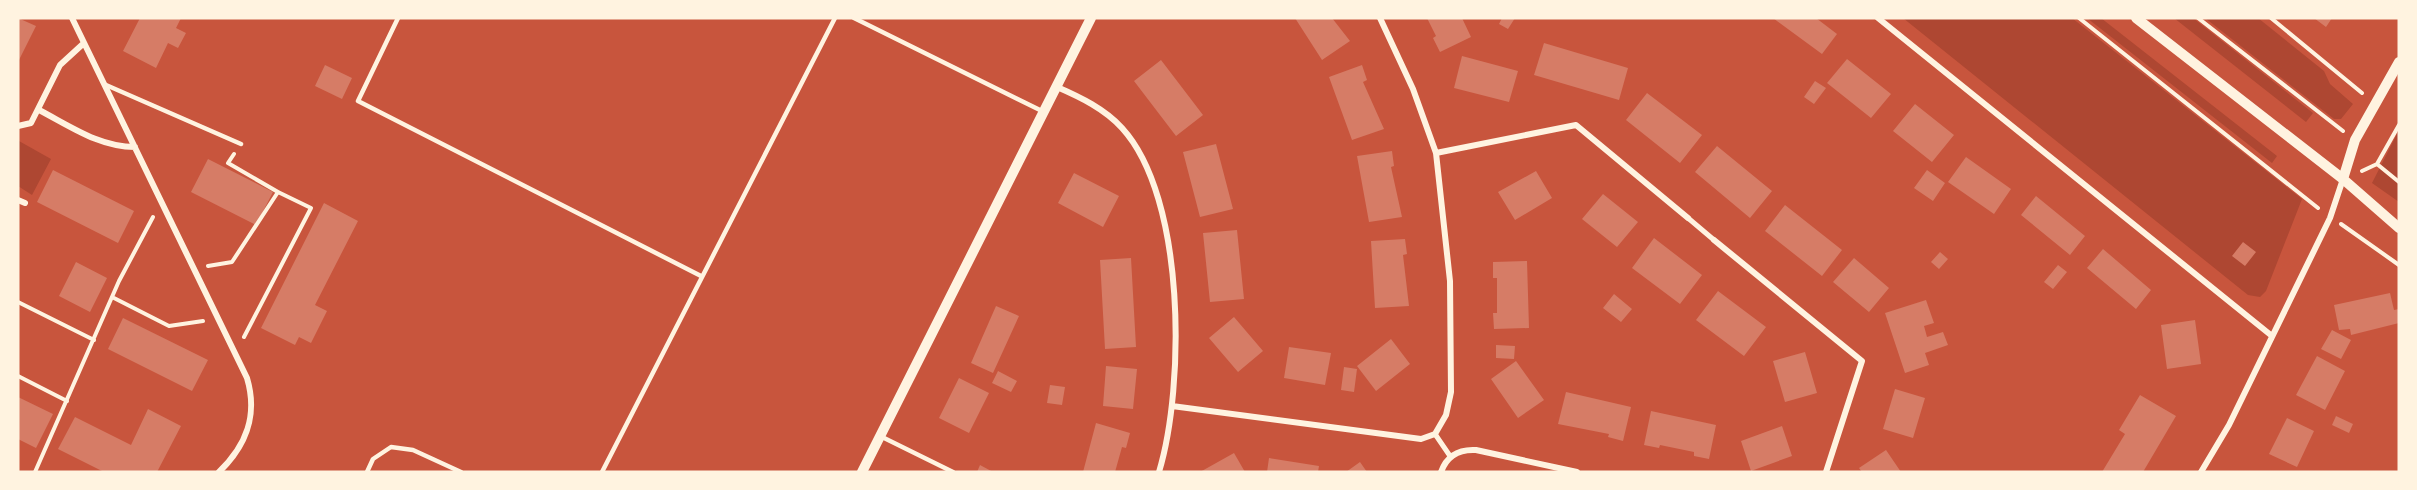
<svg xmlns="http://www.w3.org/2000/svg" width="2417" height="490" font-family="'Titillium Web',sans-serif">
<rect width="100%" height="100%" fill="#c8553d"/>
<path fill="#ae4732" d="M1903,18H2072L2302,199L2266,291L2260,297L2248,295Z
M2087,18H2101L2277,156L2272,163Z
M2174,18H2193L2313,113L2306,122Z
M2205,18H2258L2324,71L2330,84L2353,104L2341,119H2334Z
M2399,130V202L2372,183Z
M19,141L51,159L32,195L18,186Z"/>
<path fill="#d67c66" d="M18,18L36,26L18,62Z
M140,18H181L176,28L186,33L178,48L168,43L156,68L123,51Z
M1295,18H1332L1350,41L1322,60Z
M1427,18H1462L1471,37L1440,52L1433,38L1436,36Z
M1502,18H1515L1508,29L1499,24Z
M1773,18H1816L1837,34L1822,54Z
M2314,18H2332L2326,27Z
M1544,43L1628,68L1619,100L1534,75Z
M1462,56L1518,71L1509,102L1454,88Z
M1847,59L1891,94L1871,118L1827,83Z
M1161,60L1203,115L1176,136L1134,81Z
M325,65L352,78L342,99L315,86Z
M1362,65L1367,80L1363,82L1384,129L1352,140L1329,77Z
M1815,81L1826,88L1814,104L1804,97Z
M1647,93L1702,135L1680,163L1626,120Z
M1915,104L1954,135L1932,162L1893,131Z
M1216,144L1233,209L1200,217L1183,152Z
M1717,146L1772,191L1750,218L1695,172Z
M1392,151L1394,166L1391,167L1402,217L1369,222L1357,156Z
M1966,157L2011,189L1994,214L1948,182Z
M208,159L273,192L256,225L191,192Z
M53,170L134,211L118,243L37,202Z
M1927,170L1945,183L1933,201L1914,188Z
M1536,171L1552,198L1515,220L1498,192Z
M1074,173L1119,196L1103,227L1058,203Z
M1603,194L1638,222L1617,247L1582,219Z
M2036,196L2085,236L2070,255L2021,215Z
M324,203L358,221L315,305L327,311L311,343L299,337L295,345L261,328Z
M1785,205L1842,250L1822,276L1765,231Z
M1237,230L1244,299L1210,302L1203,233Z
M1654,238L1702,275L1680,304L1632,268Z
M1405,239L1407,254L1403,255L1409,306L1375,308L1371,241Z
M2243,242L2256,252L2245,266L2232,256Z
M2103,249L2151,290L2136,309L2087,268Z
M1940,252L1948,259L1939,269L1931,262Z
M1131,258L1136,347L1105,349L1100,260Z
M1854,258L1889,288L1869,312L1833,282Z
M1527,261L1529,328L1494,329L1493,313H1497V278H1493V262Z
M76,262L107,278L90,312L59,296Z
M2058,265L2067,272L2053,289L2044,282Z
M1718,291L1766,327L1744,356L1696,320Z
M2390,293L2394,310L2399,309V323L2351,335L2350,329L2339,330L2334,305Z
M1614,294L1632,309L1621,322L1603,308Z
M1926,300L1934,323L1924,326L1927,337L1943,332L1948,345L1925,353L1929,365L1905,373L1885,313Z
M996,306L1019,316L993,373L971,363Z
M1234,317L1263,351L1238,372L1209,338Z
M123,318L208,360L192,391L108,349Z
M2195,320L2201,364L2167,369L2161,325Z
M2332,330L2351,340L2341,359L2321,349Z
M1391,339L1410,364L1376,391L1357,366Z
M1496,345L1515,346L1514,359L1496,358Z
M1289,347L1331,353L1325,385L1284,378Z
M1805,352L1817,393L1785,402L1773,361Z
M2317,356L2345,371L2325,410L2296,395Z
M1516,361L1544,400L1518,418L1491,379Z
M1106,366L1137,369L1133,409L1103,406Z
M1344,367L1357,369L1354,392L1341,390Z
M998,371L1017,381L1011,392L992,383Z
M959,378L989,393L969,433L939,418Z
M1050,385L1065,387L1062,405L1047,403Z
M1895,389L1925,398L1913,438L1883,429Z
M1566,392L1631,407L1623,441L1608,437L1609,434L1558,424Z
M2140,395L2176,416L2143,472H2102L2125,434L2119,430Z
M18,397L53,414L36,448L18,439Z
M148,409L181,426L157,472H104L58,449L75,417L131,445Z
M1651,411L1716,425L1709,459L1694,456V452L1660,445L1659,448L1644,445Z
M2336,416L2353,424L2349,433L2332,425Z
M2287,418L2314,431L2297,467L2269,454Z
M1096,423L1130,433L1126,448L1122,447L1115,472H1083Z
M1782,426L1792,456L1751,471L1741,441Z
M1886,450L1901,472H1862L1859,468Z
M1234,453L1245,472H1200Z
M1269,458L1319,466L1318,472H1267Z
M1360,462L1367,472H1346Z
M980,465L993,472H977Z"/>
<g fill="none" stroke-linecap="round" stroke-linejoin="round">
<path stroke="#fff3e0" stroke-width="4" d="M2079,18L2318,208
M2198,18L2343,131
M2271,18L2362,93
M234,154L228,163L278,192L311,208L244,337
M2377,164L2399,125
M2362,171L2377,164L2399,182
M2341,224L2399,265
M208,266L232,262L278,192
M112,297L169,326L203,321
M18,302L94,340
M18,376L67,401
M35,472L119,281L153,217"/>
<path stroke="#fff3e0" stroke-width="4.5" d="M398,18L358,101L701,276
M854,18L1044,112
M106,85L241,144
M880,436L953,472
M367,472L373,459L391,447L413,450L461,472
M602,472L835,18"/>
<path stroke="#fff3e0" stroke-width="5" d="M1688,218L1714,240
M1435,434L1450,456"/>
<path stroke="#fff3e0" stroke-width="6" d="M72,18L247,378C258,415 247,445 219,472
M1878,18L2272,336
M1057,87C1080,97 1105,109 1122,128C1186,198 1185,386 1159,472
M39,110C70,126 99,147 135,147
M18,126L31,123L60,65L84,43
M1436,153L1576,125L1688,218
M18,200L25,203
M1714,240L1862,361L1826,472
M1172,406L1421,439L1435,434L1446,415L1451,392L1450,281L1436,153L1413,89L1380,18
M1441,472C1447,455 1459,449 1476,450L1577,472
M2201,472L2229,425L2330,218L2343,179"/>
<path stroke="#fff3e0" stroke-width="10" d="M2136,18L2343,179L2399,228
M2343,179L2355,140L2399,62
M862,472L1091,18"/>
</g>
<rect width="2417" height="490" fill="none" stroke="#fff3e0" stroke-width="39"/>
</svg>
